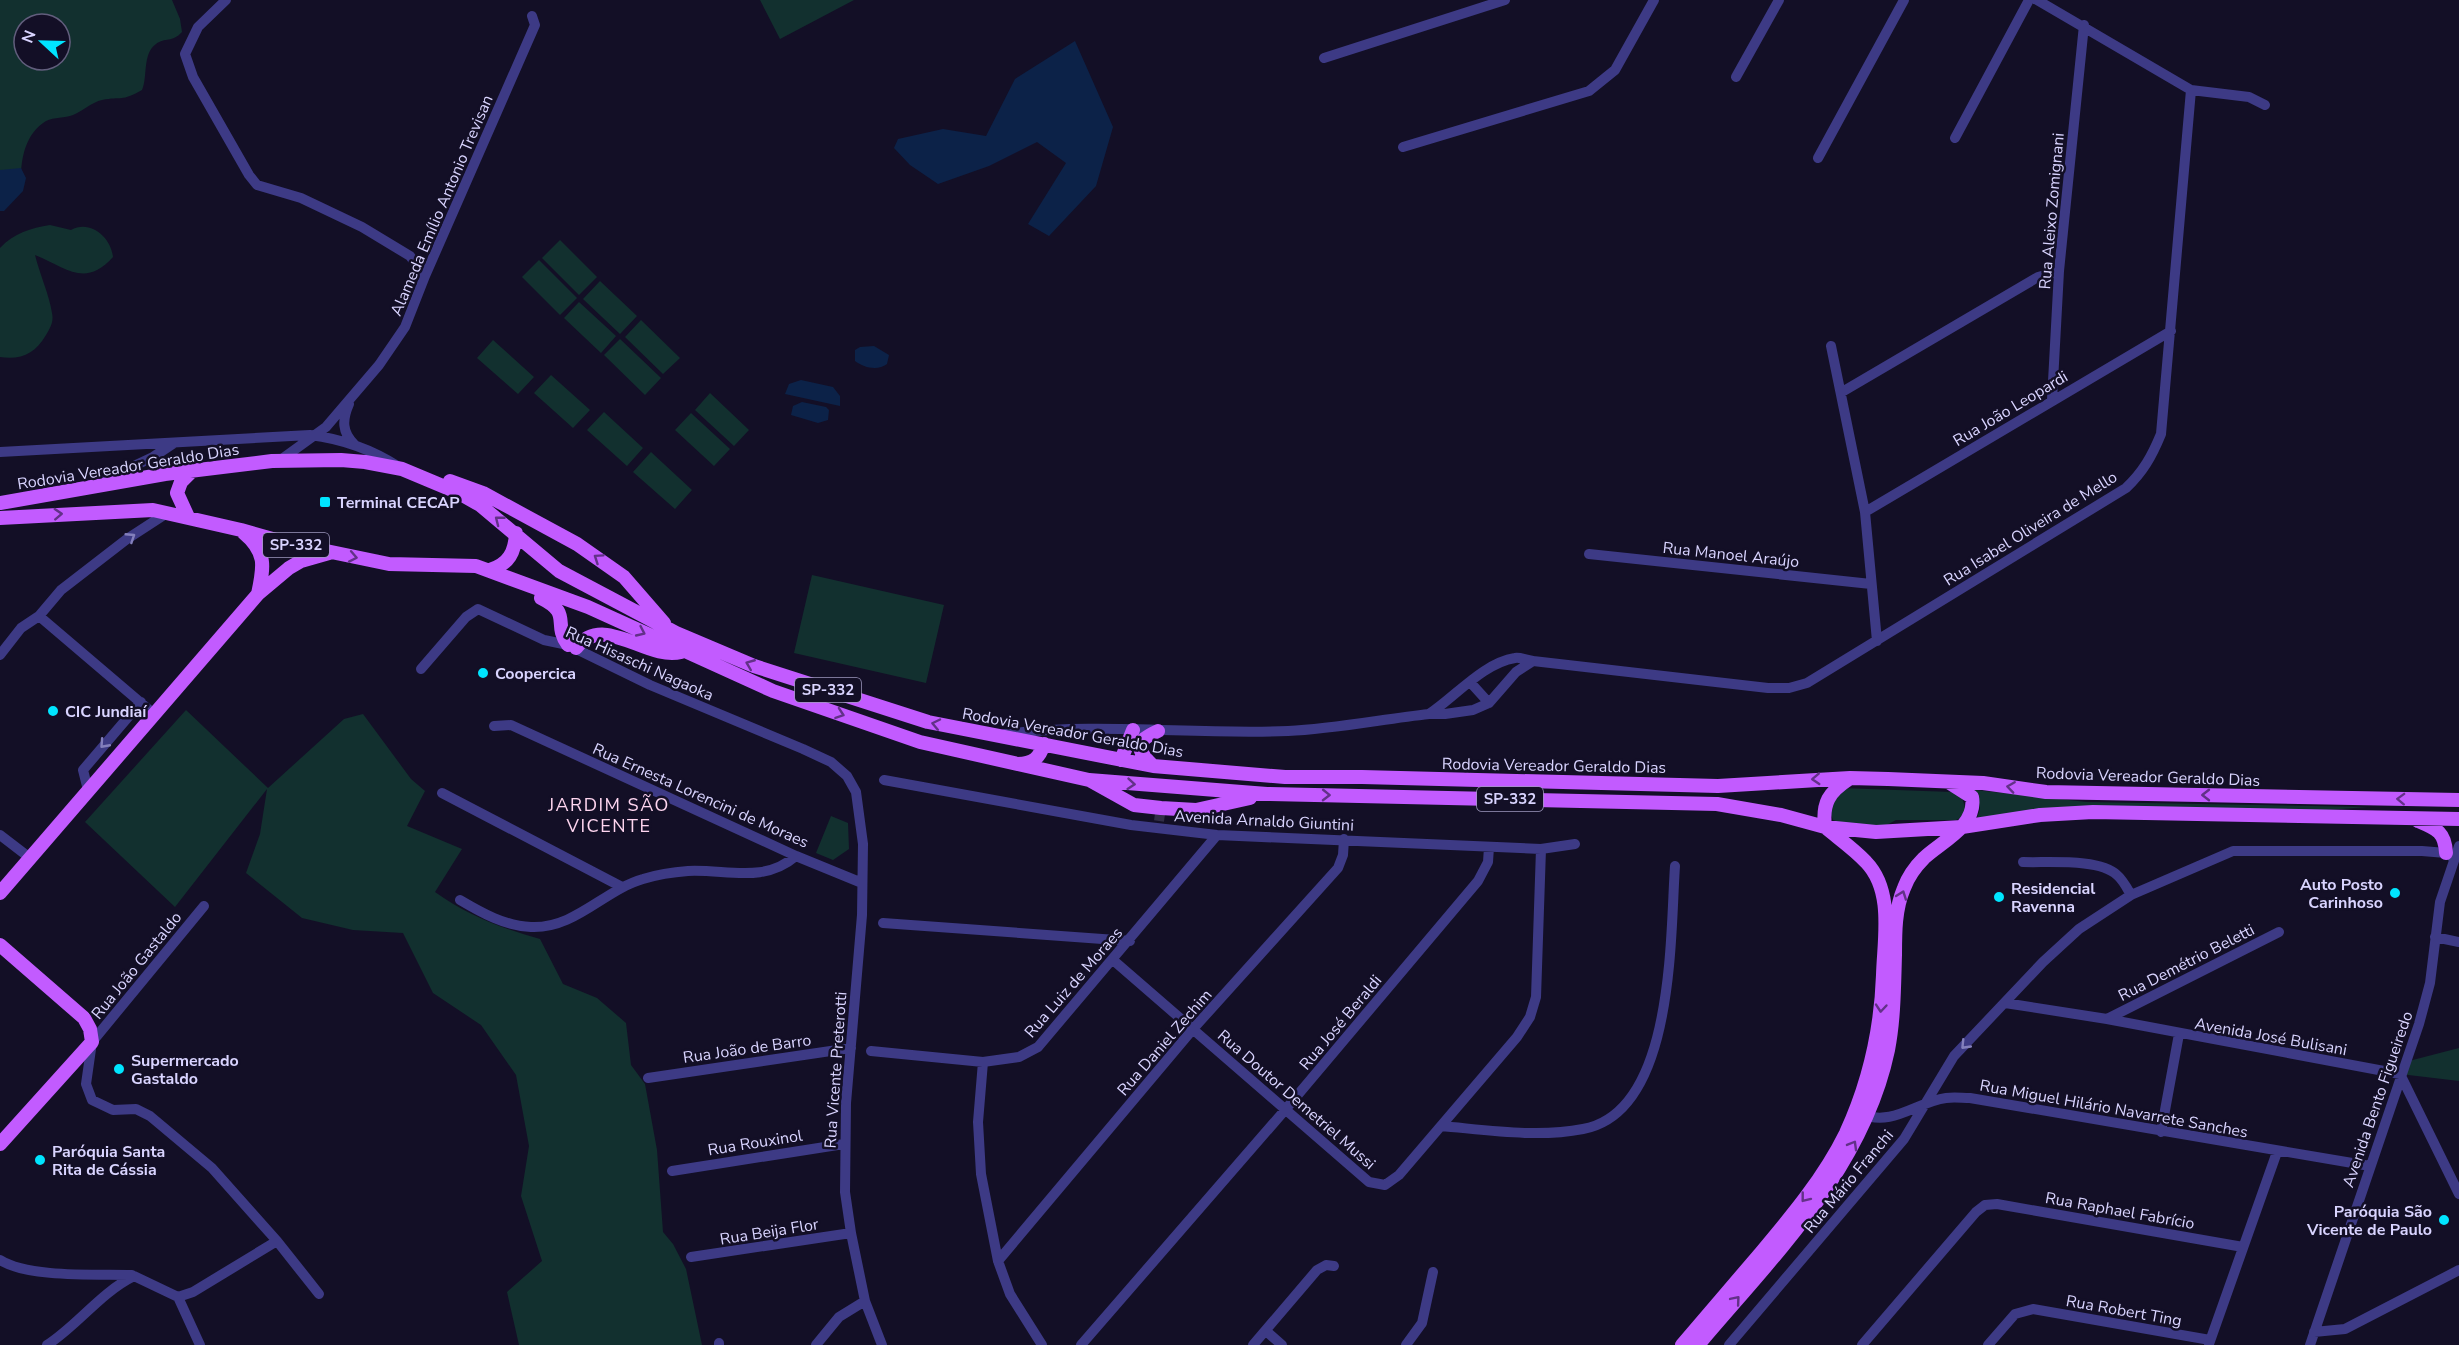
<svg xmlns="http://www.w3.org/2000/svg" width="2459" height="1345" font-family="'Nunito Sans',sans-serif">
<rect width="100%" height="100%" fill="#130f26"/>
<path fill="#12302f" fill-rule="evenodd" d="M0,0H172L180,19L182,32C172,43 165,37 156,44C142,54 148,77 142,90C121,102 122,96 102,100C92,102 83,111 73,115C65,118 54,117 46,121C23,135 20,164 21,188L0,176ZM24,24H60V60H24Z
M760,0H854L780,39Z
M50,225L71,230C90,219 111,237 113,257C85,288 67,268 35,255C40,275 49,294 52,313C54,322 50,328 46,335C35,354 21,360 0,357V248C14,233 31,228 50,225Z
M560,240L597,277L579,295L542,258Z
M539,260L577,298L560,315L522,277Z
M600,281L637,316L620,334L583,299Z
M579,302L616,336L601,353L564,318Z
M641,320L680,358L663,374L625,337Z
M620,339L661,378L645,395L604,355Z
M493,340L534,377L518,394L477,358Z
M551,375L590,410L573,428L534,393Z
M710,393L749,430L734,446L695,410Z
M604,412L643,448L627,466L587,430Z
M691,413L730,449L714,466L675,430Z
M651,452L692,490L675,509L633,472Z
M812,575L944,605L926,683L794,653Z
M186,710L268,788L344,719L363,714L411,779L425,791L407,826L462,849L435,892C467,915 503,929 540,939L563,984L597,998L626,1023L631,1065L645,1084L657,1150L663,1232L673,1244L686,1269L702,1345H519L507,1292L542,1261L521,1196L529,1146L516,1075L481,1025L433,993L403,933L353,930L302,918L246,873L260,834L267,789L175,907L85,822Z
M1841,788L1952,792L1961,795L1966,810L1960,818L1956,820H1896L1883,827L1851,826L1833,820L1829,809Z
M1975,790L2087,802L2368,807L2313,811L1976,821L1980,809Z
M831,816L848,823L849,849L833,860L816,853Z
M2459,1048V1081L2400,1074L2405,1062Z"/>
<path fill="#0c2248" d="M1075,41L1113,127L1096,186L1049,236L1028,224L1066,163L1037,142L989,166L938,184L910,165L894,148L898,139L943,129L986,136L1015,79Z
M21,168L26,178L23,191L4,211H0V170Z
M874,346L889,355L887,364C878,371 864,368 855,361V350L860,347Z
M801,380L833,387L840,396V406L785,394L789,384Z
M802,402L826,407L829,410L828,420L818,423L791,415L793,406Z"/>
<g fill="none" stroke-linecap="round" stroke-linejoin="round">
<path stroke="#312d47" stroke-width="10" stroke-dasharray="10 5" stroke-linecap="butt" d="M1159,821L1160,814"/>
<path stroke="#3d3a85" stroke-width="10" d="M226,0L198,27L185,54L193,77L249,175L257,185L301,198L362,227L410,256L425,276
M2037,0L2191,90L2249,97L2265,105
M1324,58L1505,0
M1736,77L1779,0
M1955,138L2029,0
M1403,147L1589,91L1615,70L1654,0
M1818,158L1904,0
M1831,346L1865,512L1877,641
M1842,392L2038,277L2059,271
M2052,400L2059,271L2084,25
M349,404C342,420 342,432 354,444
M0,452L310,435C343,439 371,449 399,467
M279,461L326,427L379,365L405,327L425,276L535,25L532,16
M100,482L153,457L174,443
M1865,512L2171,331
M1589,554L1871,584
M39,616L154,714
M0,655L21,628L39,616L61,590L127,539L167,513
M421,669L466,617L478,609L544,640L568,645L650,685L803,749L831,762L847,776L856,792L863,844L862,915L846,1103L845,1192L851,1233L865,1301L882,1345
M1470,682L1489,703
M1429,714C1455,697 1483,663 1515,658C1520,657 1527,660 1533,661L1768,688H1789L1807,683L2126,488C2143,472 2152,456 2161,434L2191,90
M494,726L511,725L796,856L862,883
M1005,734C1098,722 1194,735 1288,731C1335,729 1383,719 1429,714H1445L1473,710L1489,703L1516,672L1533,661
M884,780L1131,825L1217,835L1541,849L1575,844
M88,790L83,770L141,702
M442,793L622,887
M0,835L30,858
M2023,862C2047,863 2100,858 2117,875C2123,880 2127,888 2131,895
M460,900C482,913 505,926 531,927C575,929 604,890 643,879C656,875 674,872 688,871C727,869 763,884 796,856
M204,906L92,1042L86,1084L92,1100L113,1110L136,1109L150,1116L212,1168L277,1241L319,1294
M883,923L1130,941
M2435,937L2459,942
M1113,960L1369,1182L1385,1185L1399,1175L1517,1037L1530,1017L1536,997L1541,849
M2005,1003L2107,1019L2400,1074L2459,1194
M2107,1019L2279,932
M871,1051L983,1062L1019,1057L1038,1047L1217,835
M983,1062L978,1122L981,1174L998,1261L1010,1294L1042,1345
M648,1078L851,1048
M1861,1114C1893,1127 1916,1102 1946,1098C1954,1097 1962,1098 1970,1098L2370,1166
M1441,1126C1487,1130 1537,1138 1583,1129C1675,1112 1670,937 1675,866
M2161,1132L2179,1034
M672,1171L844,1144
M691,1257L851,1233
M0,1260C28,1278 98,1274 132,1275
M998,1261L1193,1029L1338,868L1343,855L1344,839
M178,1297L200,1345
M1266,1331L1282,1345
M2314,1332L2345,1329L2459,1270
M719,1343V1345
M2209,1344L2277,1152
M47,1345C78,1325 100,1293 134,1276L178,1297L193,1292L277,1241
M816,1345L839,1317L865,1301
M1081,1345L1285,1110L1478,881L1488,862L1489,847
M1253,1345L1317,1270L1326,1265L1334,1266
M1406,1345L1422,1323L1433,1272
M1729,1345L1904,1139L1954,1056L2043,962L2079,929L2131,895L2233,851H2422L2446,853L2454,858
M1862,1345L1976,1212L1985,1205L1997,1204L2243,1247
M1988,1345L2015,1314L2033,1309L2210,1340
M2310,1345L2419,1024L2430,983L2440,902L2459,846"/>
<path stroke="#c25bff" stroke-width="14" d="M450,481L483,493L577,544L624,577L664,623
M0,503L165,474L272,461L341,460L365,462L402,469L457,492L480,505L559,571L676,633L754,666L928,722L1153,766L1285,777H1362L1718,786L1850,778L1888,779L1983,783L2046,792L2459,800
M188,517L177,493L181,482L193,470
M0,518L153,510L241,530L283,542L389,564L476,566L588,607L773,691L920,742L1089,780L1267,794L1717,804L1781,815L1825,827L1876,832L1962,827L2040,815L2093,812L2459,819
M243,532C267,552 264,566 258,594
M490,570C509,564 515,552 516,533
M541,598C573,614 552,623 568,645
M576,648C604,612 647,661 681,652
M1121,760L1133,730
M1018,764C1033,763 1039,759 1044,744
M1153,766C1136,749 1134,742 1158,731
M1091,781L1134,805L1161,808L1196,810L1250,798
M2418,821C2437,829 2445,832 2446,853
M0,893L258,594L289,568L301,561L329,553
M0,945L84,1018L90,1029L92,1042L0,1144
M1682,1345C1708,1315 1733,1285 1759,1255C1791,1217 1824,1178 1846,1133C1869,1083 1881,1031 1883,975C1884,939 1894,891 1866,862C1854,849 1838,838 1825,827C1822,803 1829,792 1849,779
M1698,1345C1773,1256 1863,1169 1888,1050C1894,1019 1894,987 1895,955C1895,932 1895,909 1904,888C1908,877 1916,866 1924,858C1942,841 1977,826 1972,797L1950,783"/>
</g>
<defs><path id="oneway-chevron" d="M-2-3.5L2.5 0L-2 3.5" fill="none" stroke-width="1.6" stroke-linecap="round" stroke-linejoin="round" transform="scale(1.5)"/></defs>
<g stroke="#623188">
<use href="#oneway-chevron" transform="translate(58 514) rotate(-3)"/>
<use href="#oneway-chevron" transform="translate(499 520) rotate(-142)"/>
<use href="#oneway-chevron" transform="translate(353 557) rotate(11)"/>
<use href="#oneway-chevron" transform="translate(598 558) rotate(-146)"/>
<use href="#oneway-chevron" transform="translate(641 632) rotate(25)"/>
<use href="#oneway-chevron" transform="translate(750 664) rotate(-158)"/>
<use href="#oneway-chevron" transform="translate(840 714) rotate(19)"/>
<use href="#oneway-chevron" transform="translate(936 724) rotate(-168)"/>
<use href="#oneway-chevron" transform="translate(1816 779) rotate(177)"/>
<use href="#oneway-chevron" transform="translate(1131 784) rotate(5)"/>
<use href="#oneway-chevron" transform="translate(2011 787) rotate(-172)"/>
<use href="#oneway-chevron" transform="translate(1326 795) rotate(1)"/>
<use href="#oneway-chevron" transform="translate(2206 795) rotate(180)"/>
<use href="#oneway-chevron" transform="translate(2401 799) rotate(-178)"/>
<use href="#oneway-chevron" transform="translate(1902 895) rotate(-70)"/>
<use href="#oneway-chevron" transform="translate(1881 1008) rotate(95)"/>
<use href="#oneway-chevron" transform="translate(1853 1145) rotate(-60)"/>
<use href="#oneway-chevron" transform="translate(1805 1198) rotate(128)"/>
<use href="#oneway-chevron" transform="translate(1736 1300) rotate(-50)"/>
</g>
<g stroke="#837fbc">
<use href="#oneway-chevron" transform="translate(131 537) rotate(-33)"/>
<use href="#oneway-chevron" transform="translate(104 744) rotate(132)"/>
<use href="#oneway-chevron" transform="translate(1965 1045) rotate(134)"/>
</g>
<g fill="#00e5ff" stroke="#130f26" stroke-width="2">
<rect x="319" y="496" width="12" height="12" rx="3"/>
<circle cx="483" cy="673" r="6"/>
<circle cx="53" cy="711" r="6"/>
<circle cx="2395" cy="893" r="6"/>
<circle cx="1999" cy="897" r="6"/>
<circle cx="119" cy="1069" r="6"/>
<circle cx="40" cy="1160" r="6"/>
<circle cx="2444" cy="1220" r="6"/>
</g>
<g text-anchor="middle" stroke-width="5" stroke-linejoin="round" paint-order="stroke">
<g fill="#130f26" stroke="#9e99be" stroke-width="1.5">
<rect x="263" y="533" width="66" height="24" rx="4.5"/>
<rect x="795" y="678" width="66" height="24" rx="4.5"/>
<rect x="1477" y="787" width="66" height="24" rx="4.5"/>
</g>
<g font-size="15" font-weight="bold" fill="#d9d4ff">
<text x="296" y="550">SP-332</text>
<text x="828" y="695">SP-332</text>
<text x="1510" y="804">SP-332</text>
</g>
<g font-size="16" fill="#d9d4ff" stroke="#130f26">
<text transform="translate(441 205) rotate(-67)" y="6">Alameda Emílio Antonio Trevisan</text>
<text transform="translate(2051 211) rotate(-85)" y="6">Rua Aleixo Zomignani</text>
<text transform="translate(2010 408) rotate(-31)" y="6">Rua João Leopardi</text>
<text transform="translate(128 466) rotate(-9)" y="6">Rodovia Vereador Geraldo Dias</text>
<text transform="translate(2030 528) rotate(-32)" y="6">Rua Isabel Oliveira de Mello</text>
<text transform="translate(1731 554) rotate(6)" y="6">Rua Manoel Araújo</text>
<text transform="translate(640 663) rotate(24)" y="6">Rua Hisaschi Nagaoka</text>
<text transform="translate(1073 732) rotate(10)" y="6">Rodovia Vereador Geraldo Dias</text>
<text transform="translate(1554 765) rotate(1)" y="6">Rodovia Vereador Geraldo Dias</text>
<text transform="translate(2148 776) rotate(2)" y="6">Rodovia Vereador Geraldo Dias</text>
<text transform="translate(701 795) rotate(24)" y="6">Rua Ernesta Lorencini de Moraes</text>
<text transform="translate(1264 820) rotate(3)" y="6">Avenida Arnaldo Giuntini</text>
<text transform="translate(2186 962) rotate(-27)" y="6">Rua Demétrio Beletti</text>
<text transform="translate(136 965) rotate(-51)" y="6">Rua João Gastaldo</text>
<text transform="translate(1073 982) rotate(-49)" y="6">Rua Luiz de Moraes</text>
<text transform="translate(1340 1022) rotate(-50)" y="6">Rua José Beraldi</text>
<text transform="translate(2271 1036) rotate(10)" y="6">Avenida José Bulisani</text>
<text transform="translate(1164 1042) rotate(-49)" y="6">Rua Daniel Zechim</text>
<text transform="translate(747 1048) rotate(-8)" y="6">Rua João de Barro</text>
<text transform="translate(835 1070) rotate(-86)" y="6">Rua Vicente Preterotti</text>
<text transform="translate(1297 1099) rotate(41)" y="6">Rua Doutor Demetriel Mussi</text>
<text transform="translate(2377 1099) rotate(-71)" y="6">Avenida Bento Figueiredo</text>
<text transform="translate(2114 1108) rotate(10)" y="6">Rua Miguel Hilário Navarrete Sanches</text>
<text transform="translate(755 1142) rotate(-9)" y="6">Rua Rouxinol</text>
<text transform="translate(1848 1181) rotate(-50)" y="6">Rua Mário Franchi</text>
<text transform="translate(2120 1210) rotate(10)" y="6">Rua Raphael Fabrício</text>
<text transform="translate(769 1231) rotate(-9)" y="6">Rua Beija Flor</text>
<text transform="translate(2124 1310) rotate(10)" y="6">Rua Robert Ting</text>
</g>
<g font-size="16" font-weight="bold" fill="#d9d4ff" stroke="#130f26" text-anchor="start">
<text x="337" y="508">Terminal CECAP</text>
<text x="495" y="679">Coopercica</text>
<text x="65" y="717">CIC Jundiaí</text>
<text x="2383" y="890" text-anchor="end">Auto Posto<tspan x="2383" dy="18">Carinhoso</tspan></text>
<text x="2011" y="894">Residencial<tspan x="2011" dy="18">Ravenna</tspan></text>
<text x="131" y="1066">Supermercado<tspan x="131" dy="18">Gastaldo</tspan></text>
<text x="52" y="1157">Paróquia Santa<tspan x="52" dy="18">Rita de Cássia</tspan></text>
<text x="2432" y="1217" text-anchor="end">Paróquia São<tspan x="2432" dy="18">Vicente de Paulo</tspan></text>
</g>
<g font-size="18" letter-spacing="1.5" fill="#ffd6f0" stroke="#130f26">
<text x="609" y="811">JARDIM SÃO<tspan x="609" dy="21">VICENTE</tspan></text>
</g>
</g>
<g transform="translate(42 42) rotate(292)"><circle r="28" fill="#130f26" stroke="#625e7d" stroke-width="1.5"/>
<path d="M0-4.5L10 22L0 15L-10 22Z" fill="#00e5ff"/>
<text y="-9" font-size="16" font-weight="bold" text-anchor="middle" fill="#d9d4ff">N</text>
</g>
</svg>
